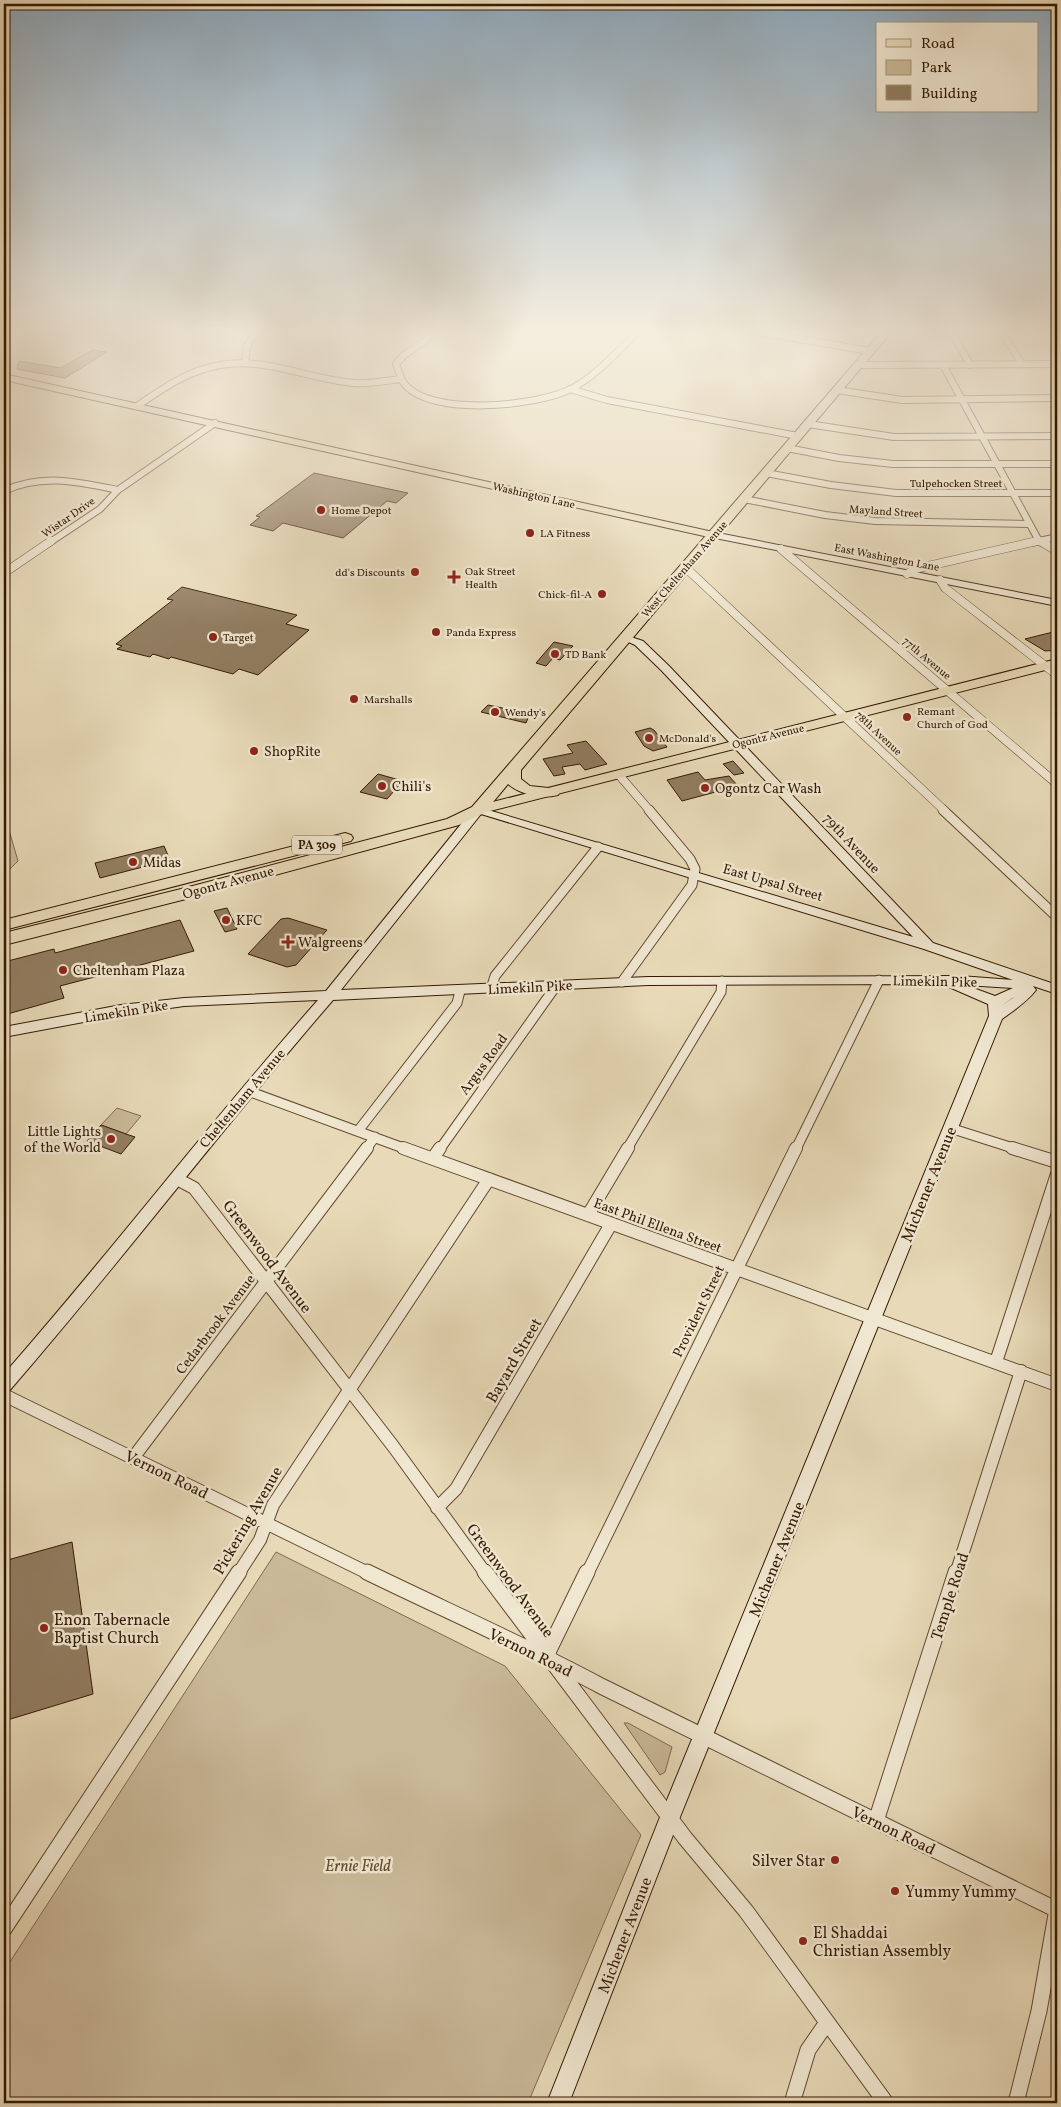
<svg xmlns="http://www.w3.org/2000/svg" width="1061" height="2107" font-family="Vollkorn,serif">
<rect width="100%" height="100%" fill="#e8dab8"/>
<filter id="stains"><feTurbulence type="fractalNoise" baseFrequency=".004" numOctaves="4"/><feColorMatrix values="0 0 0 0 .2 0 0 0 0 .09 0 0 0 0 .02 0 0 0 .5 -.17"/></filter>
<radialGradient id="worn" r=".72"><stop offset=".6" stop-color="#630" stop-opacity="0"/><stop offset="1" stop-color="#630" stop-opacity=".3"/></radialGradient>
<path fill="#cab999" stroke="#80694e" d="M4,813L18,861L4,875Z
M117,1108L141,1116L126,1134L101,1125Z
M276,1552L505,1666L641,1835L528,2103H4V1971Z
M624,1723H628L672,1747L665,1772L660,1775Z"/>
<path fill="#927d61" stroke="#351902" d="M92,350L107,352L65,378L17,369L19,361L61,368Z
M314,473L408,493L396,503L387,501L343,538L283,523L273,531L250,525L260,517L256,516Z
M182,587L297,615L286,624L309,630L258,675L239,669L233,674L171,657L169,659L153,654L150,657L117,649L122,646L116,644L173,600L167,599Z
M1053,632L1057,635V650L1045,651L1025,639Z
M554,642L573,646L560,660L553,658L546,666L536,663Z
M488,705L507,709L528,718L526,723L481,712Z
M650,728L654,730L667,747L653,751L644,746L635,732Z
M586,741L607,764L585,770L580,764L562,767L565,774L554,776L543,759L573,753L567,745Z
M733,761L744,773L734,775L723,764Z
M698,772L705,780L729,776L738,786L682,801L667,780Z
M378,774L403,781L387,799L360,792Z
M164,846L170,860L100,878L95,863Z
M227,908L237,929L225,932L214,911Z
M288,918L327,930L296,965L287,967L248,954L281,919Z
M180,920L194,951L60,986L64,998L4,1015V962L54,949L55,953Z
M101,1125L126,1134L135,1137L121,1154L87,1141Z
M72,1542L93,1694L4,1721V1561Z"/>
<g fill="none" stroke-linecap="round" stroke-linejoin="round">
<defs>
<path id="street-far4" d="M441,329L403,356L396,364C398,369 400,377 403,382C428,418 537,406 571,389C598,375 619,349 641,329
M740,329L870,351
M950,329L970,365
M1000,329L1022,364
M1052,329L1057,336
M245,363L247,346L258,329
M858,365L1057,364
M943,365L1039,541L1042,543
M570,389L607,400L798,436
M837,390L902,400L1057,398
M137,406C161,390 183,374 211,367C260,354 306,379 354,383C369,384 385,381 400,379
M808,424L894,437L1057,436
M787,448L839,458L893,464H1057
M766,473L831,485L896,493H1057
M4,491C42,473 79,482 118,490
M744,499L825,515L875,521L1029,524
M49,543L100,509L118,490L215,423
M1031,543L1057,537"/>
<path id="street-far3" d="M1040,541L1057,551
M781,549L1057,784
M685,567L945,811
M4,573L51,541
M907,574L915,569L1037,541
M940,580L945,588L1057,675
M619,775L650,811"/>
<path id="street-far2" d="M943,810L1057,917
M622,982L692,885L695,869L690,859L649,810
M491,989L495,976L598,847
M248,1091L406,1149
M950,1128L1016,1149
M358,1131L457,1003L460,991
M366,1149L375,1137
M440,1149L556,986
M627,1149L721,992L722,981
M796,1149L879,980"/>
<path id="street-far1" d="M403,1148L1057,1385
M1012,1148L1057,1162
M433,1158L440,1148
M177,1179L194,1188L393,1446L486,1574
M588,1215L628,1148
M996,1362L1057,1174
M4,1395L370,1574
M133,1458L367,1148
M437,1508L456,1489L611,1224
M238,1574L260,1540L273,1505L489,1179
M587,1574L796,1148
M956,1574L1021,1371"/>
<path id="street" d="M367,1572C445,1610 525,1645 601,1686L1057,1910
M485,1572L685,1838L746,1911L886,2103
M546,1656L587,1572
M876,1821L956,1572
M4,1929L239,1572
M792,2103L808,2050L826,2024
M1016,2103L1039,2011L1057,1909"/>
<path id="secondary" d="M713,532L1057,600V606L710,537L708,535Z
M625,635L643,641L669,666L933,943L1057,985V994L1033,986L1036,990C1027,1002 1014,1010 1002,1019L680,1817L569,2103H547L660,1817L989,1016L988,1004L942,984L648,985L333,1000C223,1127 121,1262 10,1390L4,1392V1374C111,1252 210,1122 318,1000L184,1006L121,1015L4,1037V1027L121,1005L184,998L326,991L474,808L478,807L913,937L661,670L635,645L620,638ZM481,814L924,949L1013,980L960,976L648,977L341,990ZM965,985L1013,988L995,996ZM1014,997L1013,998L1001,1006Z"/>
<path id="primary" d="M4,374L713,532L718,535L713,538L4,380Z
M1057,659V667L478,814L471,810L473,807Z"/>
<path id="highway" d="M884,329H894L521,770V779L530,786L558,789L560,792L558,795C541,799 521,795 508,784L484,813L459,825L190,898L4,945V933L181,889L447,819L472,807Z
M345,833L351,835L353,838L351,841L4,930V920Z"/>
</defs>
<use href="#street-far4" stroke="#624930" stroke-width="8"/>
<use href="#street-far3" stroke="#624930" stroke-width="9"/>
<use href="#street-far2" stroke="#624930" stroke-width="11"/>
<use href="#street-far1" stroke="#624930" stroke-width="14"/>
<use href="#street" stroke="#624930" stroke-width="17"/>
<use href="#secondary" stroke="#351902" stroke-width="2"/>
<use href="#primary" stroke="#351902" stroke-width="2"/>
<use href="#highway" stroke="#351902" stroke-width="2"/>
<use href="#street-far4" stroke="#f0e7d1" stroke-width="6"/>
<use href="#street-far3" stroke="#f0e7d1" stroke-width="8"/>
<use href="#street-far2" stroke="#f0e7d1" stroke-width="9"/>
<use href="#street-far1" stroke="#f0e7d1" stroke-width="12"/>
<use href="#street" stroke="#f0e7d1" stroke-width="15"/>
<use href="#secondary" fill="#f0e7d1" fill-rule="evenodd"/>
<use href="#primary" fill="#e8dab8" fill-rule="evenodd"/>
<use href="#highway" fill="#e8dab8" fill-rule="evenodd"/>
</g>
<linearGradient id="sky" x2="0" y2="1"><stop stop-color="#8fa9bc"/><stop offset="0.53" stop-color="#f5eedf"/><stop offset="1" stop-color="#f5eedf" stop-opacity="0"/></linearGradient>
<rect width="1061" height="624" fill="url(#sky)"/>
<g fill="#8f2418" stroke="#f0e7d1" stroke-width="2">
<circle cx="321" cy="510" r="5"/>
<circle cx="530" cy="533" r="5"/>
<circle cx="415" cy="572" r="5"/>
<path d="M451.5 569.5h5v5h5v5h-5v5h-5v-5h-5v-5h5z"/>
<circle cx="602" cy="594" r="5"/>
<circle cx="436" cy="632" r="5"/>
<circle cx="213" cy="637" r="5"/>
<circle cx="555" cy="654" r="5"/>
<circle cx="354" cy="699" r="5"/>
<circle cx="495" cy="712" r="5"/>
<circle cx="907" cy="717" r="5"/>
<circle cx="649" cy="738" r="5"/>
<circle cx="254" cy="751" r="5"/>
<circle cx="382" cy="786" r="5"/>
<circle cx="705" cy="788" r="5"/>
<circle cx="133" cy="862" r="5"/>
<circle cx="226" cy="920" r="5"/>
<path d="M285.5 934.5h5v5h5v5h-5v5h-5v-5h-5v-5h5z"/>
<circle cx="63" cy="970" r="5"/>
<circle cx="111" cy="1139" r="5"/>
<circle cx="44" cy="1628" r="5"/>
<circle cx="835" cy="1860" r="5"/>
<circle cx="895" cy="1891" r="5"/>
<circle cx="803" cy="1941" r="5"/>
</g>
<g text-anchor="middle" stroke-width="5" stroke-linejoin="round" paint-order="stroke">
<g font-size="11" fill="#351902" stroke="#f0e7d1">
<text x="956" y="487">Tulpehocken Street</text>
<text transform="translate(534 495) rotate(13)" y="4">Washington Lane</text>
<text transform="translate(886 511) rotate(4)" y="4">Mayland Street</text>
<text transform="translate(68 517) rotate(-35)" y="4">Wistar Drive</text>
<text transform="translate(887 557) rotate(11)" y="4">East Washington Lane</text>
<text transform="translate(684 569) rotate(-49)" y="4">West Cheltenham Avenue</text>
<text transform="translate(927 658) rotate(40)" y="4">77th Avenue</text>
<text transform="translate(879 733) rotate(43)" y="4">78th Avenue</text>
<text transform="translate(768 736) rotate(-14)" y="4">Ogontz Avenue</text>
</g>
<g font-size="11" fill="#351902" stroke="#f0e7d1" text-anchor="start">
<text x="331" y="514">Home Depot</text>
<text x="540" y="537">LA Fitness</text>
<text x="465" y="575">Oak Street<tspan x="465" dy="13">Health</tspan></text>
<text x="405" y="576" text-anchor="end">dd's Discounts</text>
<text x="592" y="598" text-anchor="end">Chick-fil-A</text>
<text x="446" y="636">Panda Express</text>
<text x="223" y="641">Target</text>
<text x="565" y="658">TD Bank</text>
<text x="364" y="703">Marshalls</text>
<text x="917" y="715">Remant<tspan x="917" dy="13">Church of God</tspan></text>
<text x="505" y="716">Wendy's</text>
<text x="659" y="742">McDonald's</text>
</g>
<rect fill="#f0e7d1" stroke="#6d5740" stroke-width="1" x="292" y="835.5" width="50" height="19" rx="4"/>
<g font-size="12" font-weight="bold" fill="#351902">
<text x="317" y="849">PA 309</text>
</g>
<g font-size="14" fill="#351902" stroke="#f0e7d1" text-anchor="start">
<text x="264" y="756">ShopRite</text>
<text x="392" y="791">Chili's</text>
<text x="715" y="793">Ogontz Car Wash</text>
<text x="143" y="867">Midas</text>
<text x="236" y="925">KFC</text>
<text x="298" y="947">Walgreens</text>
<text x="73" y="975">Cheltenham Plaza</text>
<text x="101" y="1136" text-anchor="end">Little Lights<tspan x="101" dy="16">of the World</tspan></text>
</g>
<g font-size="14" fill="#351902" stroke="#f0e7d1">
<text transform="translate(852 843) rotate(47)" y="5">79th Avenue</text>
<text transform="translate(228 882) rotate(-15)" y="5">Ogontz Avenue</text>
<text transform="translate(773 882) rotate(16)" y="5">East Upsal Street</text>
<text transform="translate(935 981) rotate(1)" y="5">Limekiln Pike</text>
<text transform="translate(530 987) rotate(-3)" y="5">Limekiln Pike</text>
<text transform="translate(126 1011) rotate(-9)" y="5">Limekiln Pike</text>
<text transform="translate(483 1064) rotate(-54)" y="5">Argus Road</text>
<text transform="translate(242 1098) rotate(-50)" y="5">Cheltenham Avenue</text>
<text transform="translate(658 1225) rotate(20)" y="5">East Phil Ellena Street</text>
<text transform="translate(698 1311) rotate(-64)" y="5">Provident Street</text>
<text transform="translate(215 1324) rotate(-53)" y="5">Cedarbrook Avenue</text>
</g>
<g font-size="16" fill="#351902" stroke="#f0e7d1">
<text transform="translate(928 1184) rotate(-68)" y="6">Michener Avenue</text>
<text transform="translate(268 1256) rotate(53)" y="6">Greenwood Avenue</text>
<text transform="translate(513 1360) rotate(-60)" y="6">Bayard Street</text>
<text transform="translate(167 1474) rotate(26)" y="6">Vernon Road</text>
<text transform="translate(247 1520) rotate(-60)" y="6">Pickering Avenue</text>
<text transform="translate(776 1559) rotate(-68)" y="6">Michener Avenue</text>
<text transform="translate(511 1580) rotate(54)" y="6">Greenwood Avenue</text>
<text transform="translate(949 1596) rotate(-72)" y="6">Temple Road</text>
<text transform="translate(531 1652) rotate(26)" y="6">Vernon Road</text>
<text transform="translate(894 1830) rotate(26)" y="6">Vernon Road</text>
<text transform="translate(624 1935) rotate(-69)" y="6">Michener Avenue</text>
</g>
<g font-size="16" fill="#351902" stroke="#f0e7d1" text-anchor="start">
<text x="54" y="1625">Enon Tabernacle<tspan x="54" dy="18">Baptist Church</tspan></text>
<text x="825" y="1866" text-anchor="end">Silver Star</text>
<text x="905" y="1897">Yummy Yummy</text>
<text x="813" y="1938">El Shaddai<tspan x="813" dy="18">Christian Assembly</tspan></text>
</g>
<g font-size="16" font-style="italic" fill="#62492f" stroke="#f0e7d1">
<text x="358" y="1871">Ernie Field</text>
</g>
</g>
<rect width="1061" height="2107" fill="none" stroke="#e8dab8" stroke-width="20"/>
<rect x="5" y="5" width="1051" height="2097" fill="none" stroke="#351902" stroke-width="2.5"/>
<rect x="10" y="10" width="1041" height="2087" fill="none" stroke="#351902"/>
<rect x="876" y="22" width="162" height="90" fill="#f0e7d1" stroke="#a5957e"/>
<rect x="886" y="39" width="25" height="8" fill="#e8dab8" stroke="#a5957e"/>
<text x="921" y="48" font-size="15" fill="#351902">Road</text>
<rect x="886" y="60" width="25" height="15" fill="#cab999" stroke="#a5957e"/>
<text x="921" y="72" font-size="15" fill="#351902">Park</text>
<rect x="886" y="85" width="25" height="15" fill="#927d61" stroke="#a5957e"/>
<text x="921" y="98" font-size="15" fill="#351902">Building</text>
<rect width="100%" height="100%" filter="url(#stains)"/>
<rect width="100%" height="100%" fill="url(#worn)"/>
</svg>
